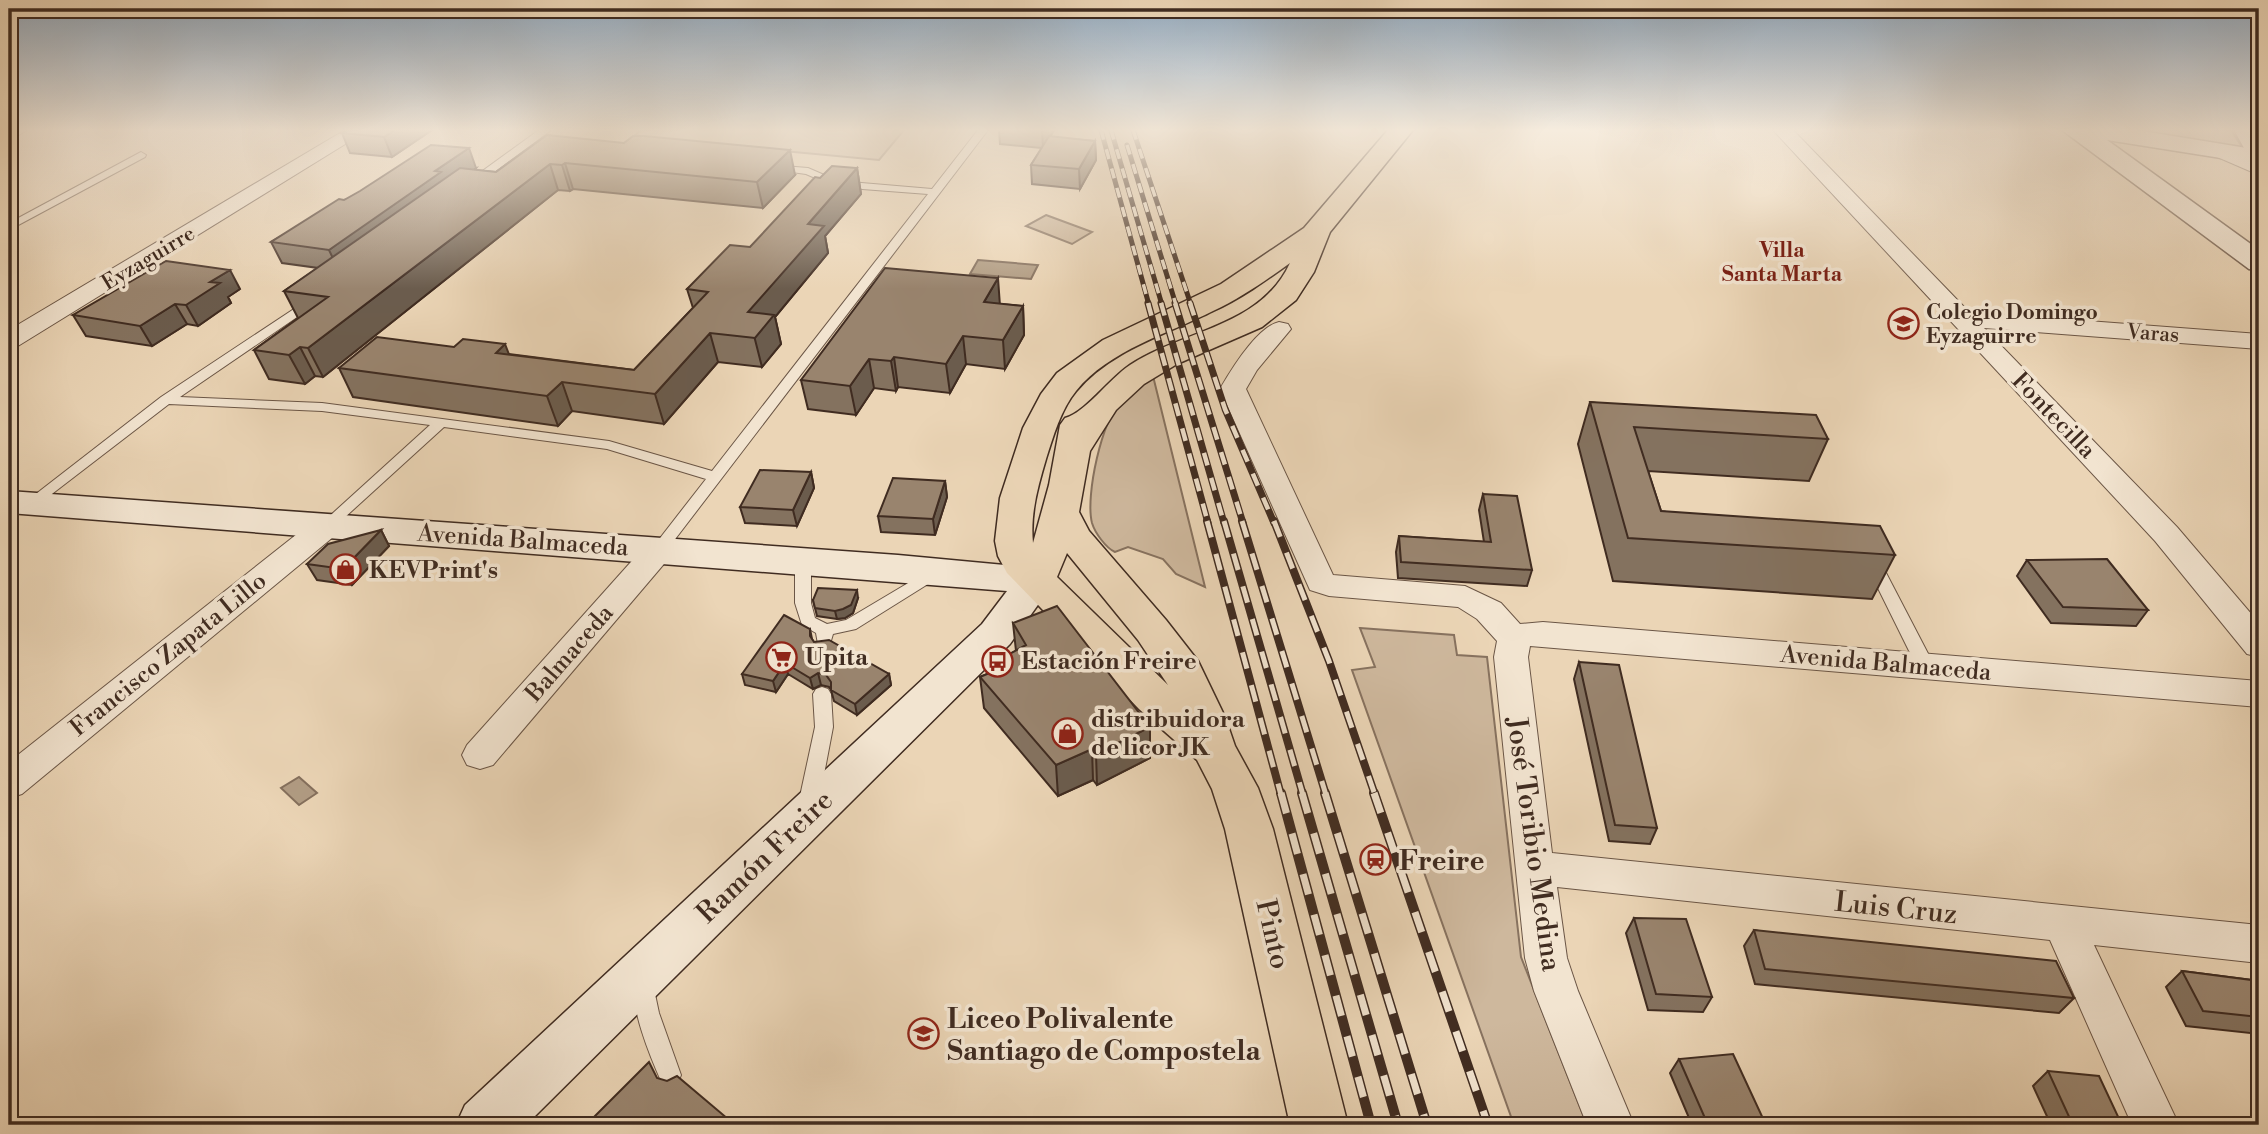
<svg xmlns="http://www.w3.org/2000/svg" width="2268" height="1134" font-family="'Libre Bodoni',serif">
<rect width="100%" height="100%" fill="#ebd5b6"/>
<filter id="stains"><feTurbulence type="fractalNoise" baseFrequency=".00286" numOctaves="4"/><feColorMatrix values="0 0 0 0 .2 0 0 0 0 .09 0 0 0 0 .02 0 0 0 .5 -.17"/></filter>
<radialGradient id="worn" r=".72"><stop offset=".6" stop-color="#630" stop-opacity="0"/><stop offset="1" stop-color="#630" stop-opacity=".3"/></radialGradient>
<path fill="#ceb89d" stroke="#87725f" stroke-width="2" d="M641,130H904L879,160L633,137Z
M2122,130H2231L2244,150Z
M1046,215L1092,232L1072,244L1026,226Z
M1153,376L1205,587L1176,574L1163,559L1128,547L1115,552C1106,548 1095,533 1092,523C1085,496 1102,419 1122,398C1130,390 1143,383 1153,376Z
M1360,628L1454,635L1457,655L1487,657L1521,957L1587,1125H1514L1352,670L1375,667Z"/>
<path fill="#b19c83" stroke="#846f5c" stroke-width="2" d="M978,260L1038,265L1031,279L970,274Z
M299,777L317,793L299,805L281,788Z"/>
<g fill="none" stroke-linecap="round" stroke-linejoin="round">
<defs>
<path id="service" d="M539,130H551L478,184H470V180Z
M978,130H988L663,555H653L650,551L706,479L607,449L444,427L332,529H322L319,526L322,523L430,425L322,411L169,404L35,507L30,509L23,504L161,397L312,297L318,301L316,304L180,397L322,403L609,441L712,471L928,194L836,187L806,174L770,169V165L808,168L838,181L932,189Z
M141,152L146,155L145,157L9,230V223Z
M803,556L811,561V603L815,618L827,624L846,620L930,570H942L944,574L856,629L833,634L830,644H818L816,633L802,625L795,603V561Z
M1870,559L1883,567L1935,667L1932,671H1920L1917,667L1869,570L1862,564Z
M822,687L828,689L831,694L833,727L819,801L816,806L809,809L802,806L799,801L815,727L813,694L816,689Z
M644,977L652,980L659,1013L681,1075L678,1083L670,1086L662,1083C652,1061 627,1002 636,980Z"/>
<path id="minor" d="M9,130H27L9,141Z
M345,130H368L18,346L9,348V330Z
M1773,130H1793L1969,312L2259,334V349L1984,328L2177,527L2259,623V657L2247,654L2155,541Z
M2234,130H2253L2259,141V175L2215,156L2212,152L2215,148H2229L2249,157Z
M1279,322L1288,324L1291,329L1257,370L1246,389L1333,575L1465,586L1501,603L1520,624L1543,622L2259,681V707L1530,646L1528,657L1552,853L2259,925V963L2094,945L2179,1125H2132L2050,940L1557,887L1567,958L1578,991L1634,1125H1587L1534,991L1525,958L1494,657L1497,641L1477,619L1458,607L1329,596L1310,590L1220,389C1231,370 1257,327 1279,322Z
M327,516L338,519L342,526L338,533L22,794L9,798V762L316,519Z
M658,541L669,544L674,551L669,558L493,765L480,769L467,765L462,755L467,745L647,544Z"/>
<path id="tertiary" d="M2062,130H2136L2259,150V164L2107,140L2259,250V271L2249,269Z"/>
<path id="secondary" d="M9,491L898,555L1036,568L1050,572L1055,581L1010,644L526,1125H456L465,1105L982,624L1007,591L9,513Z"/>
<path id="primary" d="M1388,130H1413L1330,232L1314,272L1296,300L1262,327L1177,364L1144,384L1116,410L1090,451L1079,512L1089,531L1166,620L1198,661L1225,717L1235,746L1258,788L1273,829L1348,1125H1290L1225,829L1212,789L1197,760L1139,709L1007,573L998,556L995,541L1000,498L1023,428L1041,394L1057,373L1103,340L1221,284L1304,228ZM1290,263C1261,327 1183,330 1130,365C1109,379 1085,413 1065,418L1060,425L1049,485L1033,543C1030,514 1038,486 1046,459C1053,437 1061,409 1076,391C1109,350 1168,334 1213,311C1241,298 1265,281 1290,263ZM1067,553L1138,640L1168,685L1057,577Z"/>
</defs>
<use href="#service" stroke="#6b5646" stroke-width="2"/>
<use href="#minor" stroke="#6b5646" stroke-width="2"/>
<use href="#tertiary" stroke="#6b5646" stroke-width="3"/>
<use href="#secondary" stroke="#402c21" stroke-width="3"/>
<use href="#primary" stroke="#402c21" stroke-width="3"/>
<use href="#service" fill="#f2e4d0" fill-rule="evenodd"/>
<use href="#minor" fill="#f2e4d0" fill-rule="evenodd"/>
<use href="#tertiary" fill="#f2e4d0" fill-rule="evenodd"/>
<use href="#secondary" fill="#f2e4d0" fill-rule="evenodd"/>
<use href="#primary" fill="#ebd5b6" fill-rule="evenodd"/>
<defs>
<path id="rail-far3" d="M1101,130L1149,305
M1111,130L1162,305
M1133,130L1191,305
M1127,145L1176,305"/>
<path id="rail-far2" d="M1148,303L1208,523
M1161,303L1224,523
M1175,303L1243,523
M1190,303L1225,409L1274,523"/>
<path id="rail-far1" d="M1207,521L1281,795
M1224,521L1303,795
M1242,521L1326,795
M1274,521L1329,661L1375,795"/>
<path id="rail" d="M1281,793L1371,1125
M1302,793L1398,1125
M1325,793L1427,1125
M1374,793L1488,1125"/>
</defs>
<use href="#rail-far3" stroke="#402c21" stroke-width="5"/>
<use href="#rail-far2" stroke="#402c21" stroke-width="7"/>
<use href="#rail-far1" stroke="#402c21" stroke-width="8"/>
<use href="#rail" stroke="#402c21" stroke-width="10"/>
<use href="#rail-far3" stroke="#f2e4d0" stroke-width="3.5" stroke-dasharray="10" stroke-linecap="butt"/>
<use href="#rail-far2" stroke="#f2e4d0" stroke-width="4.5" stroke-dasharray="13" stroke-linecap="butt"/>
<use href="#rail-far1" stroke="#f2e4d0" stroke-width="5" stroke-dasharray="17" stroke-linecap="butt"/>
<use href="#rail" stroke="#f2e4d0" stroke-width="7" stroke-dasharray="21" stroke-linecap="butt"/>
</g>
<path fill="#84725f" stroke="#402c21" stroke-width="2" d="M432,130L392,157L350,153L342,133Z
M999,130H1054L1050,137L1095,141L1096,160L1080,189L1032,184L1031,165L1042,148L1000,144Z
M547,135L795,175L763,208L573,189L570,191L558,190L323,377L315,376L305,384L269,379L254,350L298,318L284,291L318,268L282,263L271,242L344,200L476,168L474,170L496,172Z
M857,168L861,194L825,236L828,253L775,317L781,344L762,367L718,362L664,424L572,411L558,426L353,397L339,368L509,354L634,370L693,308L687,289L750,247Z
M240,289L228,297L231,303L198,326L187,324L152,346L86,336L73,315Z
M1000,304L1023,306L1024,335L1005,369L966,364L950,393L898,387L896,391L874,388L856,415L808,409L801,380Z
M1590,402L1828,439L1809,481L1648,471L1661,511L1895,555L1872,599L1613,581L1578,444Z
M811,472L814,488L797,526L745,523L740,507Z
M945,481L947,497L935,535L881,532L878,516Z
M1483,494L1532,570L1527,586L1398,578L1396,552L1399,536L1484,542L1479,510Z
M381,530L389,546L352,585L317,580L307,564Z
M2027,560L2148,610L2136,626L2051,623L2017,576Z
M858,598L853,613L845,618L837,619L817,616L813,600Z
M1013,623L1150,727V758L1097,785L1093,780L1058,796L984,708L980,677L990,673L989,665L1016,651Z
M810,629L812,639L814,642L889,674L891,685L857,715L834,701L831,690L829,687L821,685L813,689L788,674L776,692L745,685L742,674Z
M1579,662L1657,828L1650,844L1609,841L1574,679Z
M1634,918L1712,997L1703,1012L1648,1010L1626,933Z
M1754,930L2074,998L2059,1013L1755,984L1744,946Z
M2182,971L2259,981V1034L2186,1026L2166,987Z
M1679,1059L1766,1125H1692L1670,1073Z
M2048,1071L2122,1125H2051L2033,1086Z"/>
<path fill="#6b5c4d" stroke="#402c21" stroke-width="2" d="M395,130H432L392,157L384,137Z
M1042,130H1054L1043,148Z
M1095,141L1096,160L1080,189L1079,169Z
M469,148L476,168L448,188L339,271L329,250L435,171Z
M790,150L795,175L763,208L757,182Z
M565,163L573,189L570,191L562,165Z
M550,164L558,190L323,377L308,348Z
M857,168L861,194L825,236L828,253L775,317L781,344L762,367L748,312L808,224Z
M230,270L240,289L228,297L231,303L198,326L186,305L210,282Z
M998,278L1000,306L984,302Z
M175,304L187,324L152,346L140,326Z
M1023,306L1024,335L1005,369L1003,340Z
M710,333L718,362L664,424L655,394Z
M963,336L966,364L950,393L946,364Z
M505,344L516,373L496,353Z
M300,347L315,376L305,384L289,355Z
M894,357L898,387L896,391L891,361Z
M869,359L874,388L856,415L850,386Z
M562,382L572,411L558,426L547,396Z
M811,472L814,488L797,526L793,510Z
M945,481L947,497L935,535L933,519Z
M381,530L389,546L352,585L343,569Z
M857,590L858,598L853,613L845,618L837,619L835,611Z
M785,663L788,674L776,692L773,681Z
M818,673L821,685L813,689L810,678Z
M889,674L891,685L857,715L855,704Z
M1150,727V758L1097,785L1096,754Z
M1092,749L1093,780L1058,796L1056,765Z
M728,1119L731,1125H722Z"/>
<path fill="#99846e" stroke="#402c21" stroke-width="2" d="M347,130H395L384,137L342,133Z
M547,135L624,143L633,136H644L790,150L757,182L565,163L562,165L550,164L308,348L300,347L289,355L254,350L328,297L284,291L460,168L496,172Z
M1049,136L1095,141L1079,169L1031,165Z
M431,145L469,148L435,171L441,172L329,250L271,242L339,199L344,200L360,191Z
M832,166L857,168L808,224L824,226L748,312L774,315L755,338L710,333L655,394L562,382L547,396L339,368L377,337L454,347L463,339L505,344L496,353L634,370L708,292L687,289L730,245L750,247L815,177L820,178Z
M166,261L230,270L210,282L220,283L186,305L175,304L140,326L73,315Z
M885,268L998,278L984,302L1023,306L1003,340L963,336L946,364L894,357L891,361L869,359L850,386L801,380Z
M1590,402L1816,415L1828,439L1634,427L1661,511L1880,526L1895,555L1628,538Z
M760,470L811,472L793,510L740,507Z
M893,478L945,481L933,519L878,516Z
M1483,494L1517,496L1532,570L1401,562L1399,536L1491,542Z
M381,530L343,569L307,564L328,544Z
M2107,559L2148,610L2063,607L2027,560Z
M818,588L857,590L851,605L843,609L835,611L815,608L813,600Z
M1057,606L1150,727L1096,754L1092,749L1056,765L980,677L994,671L989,665L1026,645L1013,623Z
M784,615L810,629V636L814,642L829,640L889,674L855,704L831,690V682L826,675L818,673L810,678L785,663L773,681L742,674Z
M1579,662L1619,665L1657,828L1615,825Z
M1634,918L1686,919L1712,997L1656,994Z
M1754,930L2056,961L2074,998L1765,969Z
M2182,971L2259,981V1017L2203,1011Z
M1733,1054L1766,1125H1708L1679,1059Z
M649,1062L657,1078L667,1081L677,1076L728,1119L722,1125H586Z
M2048,1071L2099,1076L2122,1125L2071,1121Z"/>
<linearGradient id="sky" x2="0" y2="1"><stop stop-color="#92aac0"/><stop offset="0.45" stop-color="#f6ecde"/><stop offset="1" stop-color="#f6ecde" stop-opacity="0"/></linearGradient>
<rect width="2268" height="289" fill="url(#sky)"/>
<defs>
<symbol id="school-ring" viewBox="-11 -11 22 22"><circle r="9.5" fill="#f2e4d0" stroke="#8f2418" stroke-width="1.5"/><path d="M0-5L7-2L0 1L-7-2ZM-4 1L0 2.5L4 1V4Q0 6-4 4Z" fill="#8f2418"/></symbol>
<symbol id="shop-ring" viewBox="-11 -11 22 22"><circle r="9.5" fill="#f2e4d0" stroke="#8f2418" stroke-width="1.5"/><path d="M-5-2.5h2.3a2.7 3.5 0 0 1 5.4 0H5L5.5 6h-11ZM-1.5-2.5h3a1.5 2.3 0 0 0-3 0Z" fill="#8f2418"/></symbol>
<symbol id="supermarket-ring" viewBox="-11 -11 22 22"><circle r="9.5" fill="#f2e4d0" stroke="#8f2418" stroke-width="1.5"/><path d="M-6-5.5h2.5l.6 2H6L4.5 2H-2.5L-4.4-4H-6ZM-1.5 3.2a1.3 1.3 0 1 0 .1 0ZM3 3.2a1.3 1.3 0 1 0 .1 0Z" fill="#8f2418"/></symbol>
<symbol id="bus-ring" viewBox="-11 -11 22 22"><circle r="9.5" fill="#f2e4d0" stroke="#8f2418" stroke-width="1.5"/><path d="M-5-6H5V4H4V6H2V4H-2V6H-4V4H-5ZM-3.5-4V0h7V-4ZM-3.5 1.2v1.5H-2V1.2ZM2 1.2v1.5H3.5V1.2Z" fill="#8f2418"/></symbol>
<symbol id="station-ring" viewBox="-11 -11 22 22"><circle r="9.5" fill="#f2e4d0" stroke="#8f2418" stroke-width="1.5"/><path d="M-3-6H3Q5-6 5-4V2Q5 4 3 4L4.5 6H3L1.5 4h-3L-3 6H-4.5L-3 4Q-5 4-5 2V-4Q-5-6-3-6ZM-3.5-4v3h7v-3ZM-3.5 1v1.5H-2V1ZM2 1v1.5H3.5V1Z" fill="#8f2418"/></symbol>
</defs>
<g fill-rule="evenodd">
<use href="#school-ring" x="1886" y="306" width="35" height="35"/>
<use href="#shop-ring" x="328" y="552" width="35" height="35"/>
<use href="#supermarket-ring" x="764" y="640" width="35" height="35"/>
<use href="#bus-ring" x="980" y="644" width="35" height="35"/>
<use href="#shop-ring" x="1050" y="716" width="35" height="35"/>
<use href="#station-ring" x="1358" y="842" width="35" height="35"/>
<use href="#school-ring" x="906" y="1016" width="35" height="35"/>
</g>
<g text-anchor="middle" stroke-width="7" stroke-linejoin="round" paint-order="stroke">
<g font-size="21" font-weight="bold" fill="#7a1f14" stroke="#f2e4d0">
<text x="1782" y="257">Villa<tspan x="1782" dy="24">Santa Marta</tspan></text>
</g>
<g font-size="21" fill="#402c21" stroke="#f2e4d0">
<text transform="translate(148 258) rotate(-31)" y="7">Eyzaguirre</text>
<text transform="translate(2153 333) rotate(4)" y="7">Varas</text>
</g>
<g font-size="21" font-weight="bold" fill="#402c21" stroke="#f2e4d0" text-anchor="start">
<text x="1926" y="319">Colegio Domingo<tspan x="1926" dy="24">Eyzaguirre</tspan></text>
</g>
<g font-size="24" fill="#402c21" stroke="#f2e4d0">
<text transform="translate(2054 415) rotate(46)" y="8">Fontecilla</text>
<text transform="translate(523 540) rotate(4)" y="8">Avenida Balmaceda</text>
<text transform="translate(569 653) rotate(-49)" y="8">Balmaceda</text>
<text transform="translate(168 654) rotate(-39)" y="8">Francisco Zapata Lillo</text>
<text transform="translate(1886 663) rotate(5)" y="8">Avenida Balmaceda</text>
</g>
<g font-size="24" font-weight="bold" fill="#402c21" stroke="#f2e4d0" text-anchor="start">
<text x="369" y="578">KEVPrint's</text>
<text x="805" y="665">Upita</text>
<text x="1021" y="669">Estación Freire</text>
<text x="1091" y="727">distribuidora<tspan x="1091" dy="28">de licor JK</tspan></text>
</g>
<g font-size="28" fill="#402c21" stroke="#f2e4d0">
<text transform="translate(1535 844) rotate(82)" y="10">José Toribio Medina</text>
<text transform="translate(764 856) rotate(-44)" y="10">Ramón Freire</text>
<text transform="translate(1896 907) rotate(6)" y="10">Luis Cruz</text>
<text transform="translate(1274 934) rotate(77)" y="10">Pinto</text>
</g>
<g font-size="28" font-weight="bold" fill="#402c21" stroke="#f2e4d0" text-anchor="start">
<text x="1399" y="870">Freire</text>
<text x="947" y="1028">Liceo Polivalente<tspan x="947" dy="32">Santiago de Compostela</tspan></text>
</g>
</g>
<rect width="2268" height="1134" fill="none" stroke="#ebd5b6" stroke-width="35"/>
<rect x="10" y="10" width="2247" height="1113" fill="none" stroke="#402c21" stroke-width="3.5"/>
<rect x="18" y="18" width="2233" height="1099" fill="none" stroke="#402c21" stroke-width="2"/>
<rect width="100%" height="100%" filter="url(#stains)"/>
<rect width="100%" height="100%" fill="url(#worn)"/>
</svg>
